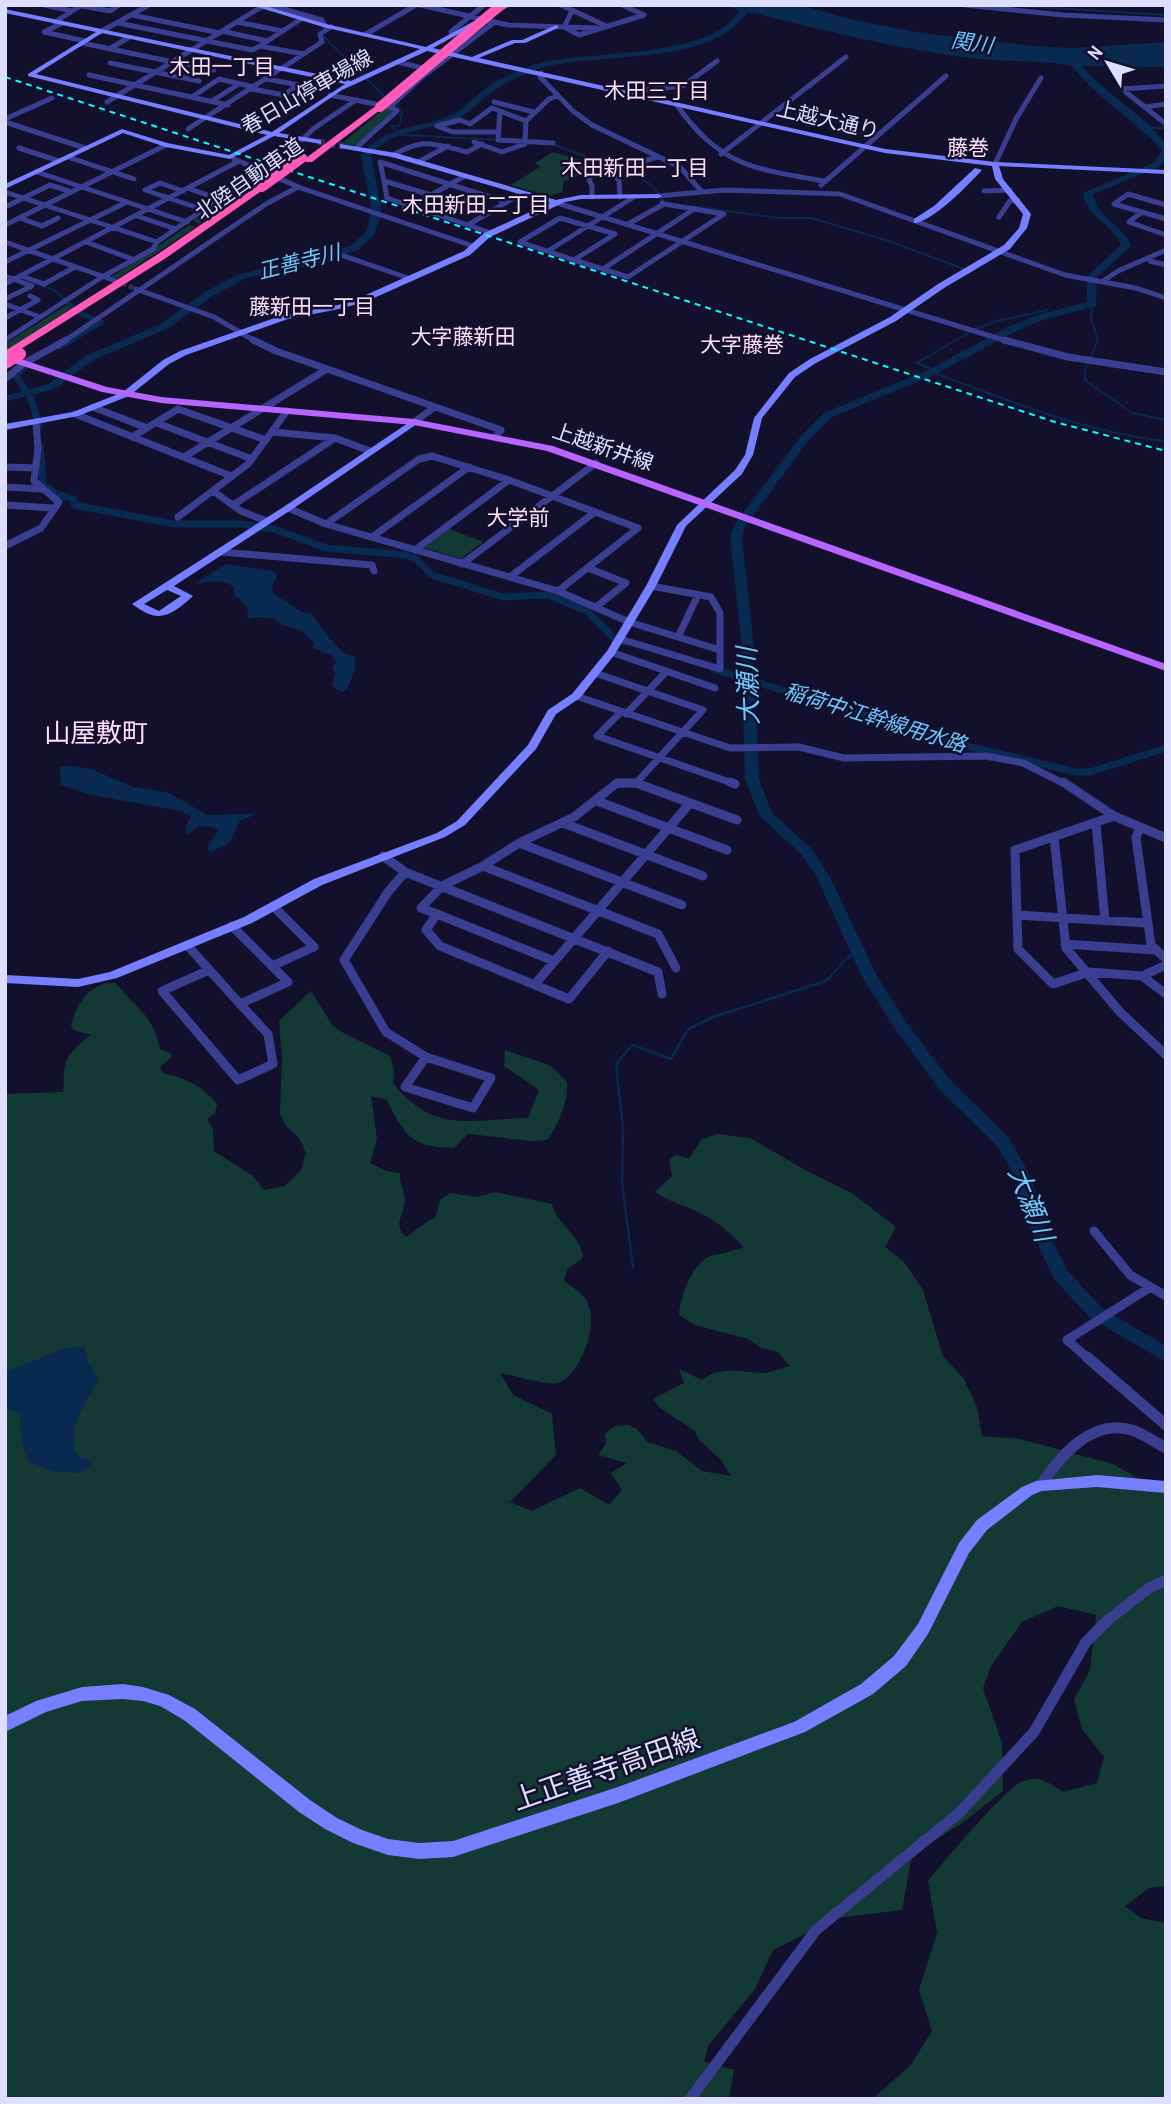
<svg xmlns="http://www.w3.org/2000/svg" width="1171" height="2104" font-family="'Archivo Narrow','Noto Sans JP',sans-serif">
<rect width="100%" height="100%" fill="#13102e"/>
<path fill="#133934" d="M386,107L393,112L362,141L353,146L341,144Z
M553,152L603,166L564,181L562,192L549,196L511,185L540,167L535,163Z
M266,175L199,224L193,220L253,180Z
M190,225L196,227L117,279L111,277Z
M67,305L72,308L5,351V344Z
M447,528L483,542L461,559L422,547Z
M105,983H116C136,1009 153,1014 160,1049L171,1053L172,1057L160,1067L163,1073C185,1078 203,1086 217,1104L215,1113L207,1119L213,1130L214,1151L253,1176L264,1190L285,1186L301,1170L306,1153L299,1138L286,1126L280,1114L282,1058L279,1021L311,991L333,1026L345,1034L390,1056L394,1070L393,1083C434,1135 471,1119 528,1118L539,1090L504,1066L505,1050L551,1066L567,1082C568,1103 559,1123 547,1140L532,1141L468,1134L454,1148C411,1147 405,1136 387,1100L371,1096L377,1139L370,1163L386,1171L400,1173C399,1183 405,1191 405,1201C404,1216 392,1224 406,1237L436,1216L440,1200L450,1193L477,1197L495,1192L552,1204C558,1227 580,1233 583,1258L567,1269L564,1281C571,1286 580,1292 585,1298C601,1320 582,1374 558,1383C548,1386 513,1375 500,1373L513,1395L552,1414L556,1455L510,1502L532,1511L580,1488L609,1505L622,1490L611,1473L627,1463L598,1455L606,1444L605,1434L615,1426L628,1425L637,1429L647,1442L676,1451L702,1471L731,1476L721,1460L699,1440L695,1431L660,1408L653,1399L684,1383L679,1369L702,1380C720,1366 742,1372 762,1373C771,1373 782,1368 790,1366L778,1352L762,1348L748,1339L695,1325L679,1315C680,1298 692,1262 711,1256C722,1253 732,1252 744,1247C731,1233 718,1222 700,1213C684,1205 669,1202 655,1192L672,1176L669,1159L677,1155L689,1159L701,1140L717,1134L750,1138L807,1171L853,1194L896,1227L885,1247L904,1262L923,1290L943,1356L964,1379L977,1407L982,1436L1020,1439L1113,1464L1141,1480L1166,1485V1886L1149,1888L1125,1906L1141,1918L1166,1923V2099H872L910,2066L932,2031L919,1990L937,1933L928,1881C943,1863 1006,1787 1023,1781C1039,1775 1050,1783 1063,1792L1097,1783L1104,1757L1082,1729L1074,1700L1090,1670L1096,1615L1058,1606L1022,1622L991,1666L983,1688L1002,1743L1003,1791L965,1821L912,1855L902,1910L837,1918L773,1950L755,1989L708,2046L704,2062L734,2070L729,2099H5V1094L63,1092C64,1085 63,1080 64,1074C64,1056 78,1044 91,1035L74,1030L71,1025C77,1004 85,991 105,983Z"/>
<path fill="#082950" d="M728,5H800L858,21L922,33L1032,46L1072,48L1166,42V67L1081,66L1087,74H1078L1074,67L1068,65C1033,60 997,62 962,57C891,47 822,30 753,13H747L742,19L735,18L739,11Z
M225,564L273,571L277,575L272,587L274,594L302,612L312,614C316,622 338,648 344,653C347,655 351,655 355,657V670L347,690L342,692L332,686L335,673L332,667L336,662L332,656L313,648L314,643L301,630L282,625L275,619L258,617L247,619L248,609L240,599L234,596V587C223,579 209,582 196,583Z
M71,766L91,769L134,787L169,793L207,815L256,814L240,821C235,829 235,835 230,841C224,848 216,847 212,853L208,851V846L218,831L213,827L198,826L188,835L185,827L191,817L182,811L91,795L61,785L60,767Z
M84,1346L89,1364L98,1380C86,1406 63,1429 79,1458H88L93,1464L83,1473L56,1472L29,1462L21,1438L20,1414L5,1407V1372L66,1348Z"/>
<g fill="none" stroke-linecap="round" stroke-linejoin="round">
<path stroke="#082950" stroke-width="2" d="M1003,5L1166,15
M323,36L385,97
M393,103L402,111L400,125L391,127L397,131
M1145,128H1166
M389,134L497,140
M552,144L587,157L612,160L654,187L663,201
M690,206L779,218H811L886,240L964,269
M27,281L54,290L64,300
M1092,304L1091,319L1098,340L1085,370V380L1132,413L1166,420
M976,329L997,321L1048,310
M934,370L917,363L970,332
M932,372C1009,401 1084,432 1166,441"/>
<path stroke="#082950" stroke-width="2.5" d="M633,1268L622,1183L623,1129L616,1064L632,1045L671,1059L688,1029L713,1017L826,981L848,957L859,953"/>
<path stroke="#082950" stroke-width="5" d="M64,300L80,313L101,322L68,342"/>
<path stroke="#082950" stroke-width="7" d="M60,346L71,340
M24,367L16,376L31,398L39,427
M40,445L43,484L56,494L74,499V505L175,524H242L274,529L326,548L407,555L416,559L432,575L503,597L548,595L587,611L615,639L623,642
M713,669L971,747L1076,772H1090L1166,748"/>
<path fill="#082950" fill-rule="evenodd" d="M742,5H750C722,70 594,50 538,69C522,75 505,82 491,93C478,102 468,115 452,121C423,132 392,129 371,155L381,209L380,219L373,236L358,250L312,265L246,278L213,296L169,328L95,359L56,388L5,402V396L48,384L87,355L161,324L205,292L239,274L306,260L350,246L365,233L370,219L371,209L361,155C384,126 415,129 447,117C460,112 470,101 481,92C496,80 515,71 533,65C585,48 717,63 742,5Z
M1068,55H1074C1098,92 1140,109 1166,144V159L1159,167L1093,194C1097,217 1123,225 1131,246L1097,277L1096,306L1042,320L1014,332L936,374L832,417L809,440L744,528L742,538L753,638L759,779L772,813L812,849L829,875L877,976L904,1019L950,1080L1009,1138L1032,1179L1043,1221L1067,1270L1102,1308L1166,1346V1362L1090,1318L1054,1279L1027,1221L1016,1179L997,1146L938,1088L894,1027L862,977L817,878L802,855L759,815L745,779L741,638L730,538L734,525L801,436L824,413L928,370L1006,328L1034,316L1087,302V276L1121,245C1113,224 1087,218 1083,193L1153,163L1162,151C1142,124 1071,81 1068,55Z"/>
<path stroke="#312f4d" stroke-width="5" stroke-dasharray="5 2.5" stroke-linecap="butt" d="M115,280L136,289"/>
<path stroke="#312f4d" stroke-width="7" stroke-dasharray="7 3.5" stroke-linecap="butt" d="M318,142L343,146"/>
<path stroke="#393e90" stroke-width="5" d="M44,5L72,11
M420,5L508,25L564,27L579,35L644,15
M561,5L606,26
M622,5L644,15
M965,5L1063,15L1166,20
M82,6L110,11L119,5
M572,11L564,27L597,28
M132,15L220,33
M301,19L260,46L304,54
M55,22L82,5
M237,22L282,31
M62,23L44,32L85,41
M118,23L252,50L260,46
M222,31L267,41
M100,32L149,5
M366,34L416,5
M453,34L451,32L484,5
M82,43L173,62
M109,49L128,38
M174,61L214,70
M398,62L430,70
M110,63L199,81
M541,73L540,77L573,111L592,125L680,167L701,191
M89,75L228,105
M1166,86L1122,89L1166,124
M252,89L284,95L298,85L267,79
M622,92L683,86L717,61
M330,95L390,107L421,78L492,24L489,22
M192,97L219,79L254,87
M212,101L239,84
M107,102L261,7L273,6L322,20L325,26
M494,102L534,112
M676,104C720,166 753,169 824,181
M1145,107L1166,104
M5,119L52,98
M526,121L500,111L498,140L553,143
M5,122L85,148
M188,129L322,42L320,34L331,27
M498,132H453L437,126L460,120L470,124L492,108L500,111
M302,140L313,129L356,100
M474,142L502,152L525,144L526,121L549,99L558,96
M19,148L59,161
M356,148L397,111L390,107
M721,154L846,57
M393,155C425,137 433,144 467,152L482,144
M68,157L134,179
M234,159L301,188L476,247
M418,162L448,146
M995,164L1016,119L1041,78
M37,172L187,222
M609,172L619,180L620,197
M384,181L380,162L477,193L439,215L411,206
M384,181L431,195L411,206L387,198Z
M821,185L946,76
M190,189L219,199
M183,191L160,183L145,190L204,210
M984,191L1010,190
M5,192L157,242
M477,193L506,202
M431,195L463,177
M658,196L725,190L840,194L1065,275L1136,288L1166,298
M592,197V186L588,177L658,157
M557,203L1010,342
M1166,205L1128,194L1114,204L1166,219
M5,207L50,185L72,192
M1142,212L1129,222L1166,235
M439,215L491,233
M137,216L176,229
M999,217L1010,201L1018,200
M20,218L42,226L58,218
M560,218L615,234L574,260L520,242Z
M628,224L664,204L662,203
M5,225L166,145
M468,225L522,193
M5,242L113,280
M86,242L132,259
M548,251L634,197
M344,256L408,278
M574,260L628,277L724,214L694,209
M1150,261L1166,265
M5,262L127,202
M603,269L694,209L664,204
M5,276L32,286L5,299
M22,276L44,284L75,267
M1103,281L1118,271L1166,250
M5,284L239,161
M136,289L214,317L257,342
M5,304L40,317
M5,318L38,300L30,296
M5,340L102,277L153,249L157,242L228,192L264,173
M63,342L266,204L298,187"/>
<path stroke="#393e90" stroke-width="7" d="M253,340L276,351L501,430L496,436
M1004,340L1068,357L1166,372
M5,379L23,364L66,340
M93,407L147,428
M75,414L231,476
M414,422L435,407
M157,423L252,459
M273,432L335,438L370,451
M132,437L178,409L266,440
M184,457L327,369
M5,467L36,468
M5,487L41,489
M213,491L241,511L266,521
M5,505L52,508
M233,505L335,438
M288,508L326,524L558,591L629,622L720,650
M178,517L248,464L287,411
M326,524L419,459L432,456L509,480L638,528L558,591
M372,537L469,467
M5,546L41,528L59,502L34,481L38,448L36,422
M415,550L509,480
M221,552L372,565L374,571
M462,564L596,463
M588,568L626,583L596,607
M510,577L595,512
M678,637L698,595
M620,639L720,669V613L711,597L651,586
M611,652L715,688
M595,673L703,710L636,783
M576,696L730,748L799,747L844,758L986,756L1023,763L1065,784
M621,712L597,736L735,784
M626,714L666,672
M616,784H639"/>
<path stroke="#393e90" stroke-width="9" d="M730,782L735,784
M1063,782L1114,816
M597,801L727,850
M563,823L703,876
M1096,823L1105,921
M1140,827L1136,838L1151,945L1166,959
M1054,837L1066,948L1120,1012L1166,1055
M1166,838L1114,816L1015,850L1018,949L1053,984L1089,972L1142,976L1166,965
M519,843L682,905
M383,856L405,872L658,972L662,994
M483,866L658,934L676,968
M405,872L388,892L344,960L386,1032L426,1057
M437,914L554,961
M1017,915L1147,923
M232,926L272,966
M1065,944L1156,950
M187,945L240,1004
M608,951L569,999L440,946L426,930L437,914L421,908L442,886L483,866L519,843L574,817L617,783H636L737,820
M209,970L162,991L238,1080L273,1064L268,1034L240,1004L288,982L272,966L314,947L274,907
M1142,976L1166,994
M535,984L690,803
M426,1057L491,1078L473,1108L405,1087Z
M1094,1231L1130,1275L1166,1296
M1089,1359L1067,1340L1149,1288"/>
<path stroke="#393e90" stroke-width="11" d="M1087,1357L1166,1425
M1041,1485C1061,1455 1092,1418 1132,1430C1144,1434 1155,1442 1166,1448
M690,2099L816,1930L959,1813L1034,1732L1086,1642L1108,1620L1149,1588L1166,1580"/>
<path fill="#757fff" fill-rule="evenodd" d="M251,5H262L326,24L426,47L504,5H512L433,48L472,57L512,40H522L556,25L558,26V28L525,43H515L479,58L885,149L995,162L1166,170V174L999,166L1003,179L1031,214L1027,228L1010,249L944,288L896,321L816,363L795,377L762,418L753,455L742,474L686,526L656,586L615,654L580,698L556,714L536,749L465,825L445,837L322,885L252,923L117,978L78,987L5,983V975L78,979L110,972L244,917L314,879L437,833L457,821L528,745L548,710L572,694L607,651L646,586L677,525L735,470L745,455L754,418L789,373L810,359L890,317L938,284L1004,245L1019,228L1023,214L995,179L992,166L885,153L427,51L342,90L279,133L321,140V144L274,136L230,159L166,147L123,133L5,189V184L122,129L167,143L229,155L267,135L28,76V74L96,32L5,13V9L351,81L420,49L323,27ZM102,33L345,84L272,132L36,74Z
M340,144L396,153L556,200L581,195L658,194L662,196L658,198L581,199L565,202L490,237L470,255L365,302L339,309L288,319L186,355L169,364L129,396L78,416L5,430V424L73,412L123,392L163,360L180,351L283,315L338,305L359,298L464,251L484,233L550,203L392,157L340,148Z
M975,168L982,170C969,184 933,222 914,223V219L934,206Z
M414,419L417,420V424L291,510L174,586L193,596C170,617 158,624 132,604L285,506ZM167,590L181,596L159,611L144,604Z
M1097,1475L1166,1481V1493L1097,1487L1042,1491L1032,1495L987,1530L969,1553L928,1634L906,1666L873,1694L805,1732L618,1803L453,1857L419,1859L388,1855L353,1843L325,1829L299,1812L184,1720L160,1706L143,1701L123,1699L82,1701L46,1712L5,1732V1716L36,1701L82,1687L123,1684L143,1687L169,1695L195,1709L310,1800L337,1818L362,1830L388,1839L419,1843L453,1841L618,1787L794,1722L861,1684L894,1656L918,1624L959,1543L977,1520L1022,1487L1036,1481Z"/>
<path fill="#b665ff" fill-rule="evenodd" d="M5,354L107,387L161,397L414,419L553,446L1166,664V671L547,451L414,425L161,403L102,392L5,360Z"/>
<path fill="#ff59b9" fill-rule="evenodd" d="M377,105L384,107L312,162H306V158Z
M259,185L267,187L166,258L5,359V351L158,254Z"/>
<path stroke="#0affff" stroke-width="2" stroke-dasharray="6 5" stroke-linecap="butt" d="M5,77L1055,422L1166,451"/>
<path stroke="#ff59b9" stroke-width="10" d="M380,107L501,5
M262,187L302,158"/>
<path stroke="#ff59b9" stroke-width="12" d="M5,363L20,354"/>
</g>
<g text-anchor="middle" stroke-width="5" stroke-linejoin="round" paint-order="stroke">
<g font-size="21" font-style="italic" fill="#6cc9ff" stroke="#13102e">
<text transform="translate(972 43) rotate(8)" y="7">関川</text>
<text transform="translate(299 262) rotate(-14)" y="7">正善寺川</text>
<text transform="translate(875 718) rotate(17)" y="7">稲荷中江幹線用水路</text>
</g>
<g font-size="21" fill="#ffe0f7" stroke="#13102e">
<text x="222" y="74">木田一丁目</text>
<text x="657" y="98">木田三丁目</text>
<text x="968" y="155">藤巻</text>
<text x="635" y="175">木田新田一丁目</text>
<text x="476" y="212">木田新田二丁目</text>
<text x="312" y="314">藤新田一丁目</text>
<text x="463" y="344">大字藤新田</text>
<text x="742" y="352">大字藤巻</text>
<text x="518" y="525">大学前</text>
</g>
<g font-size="21" fill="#dedeff" stroke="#13102e">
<text transform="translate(307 92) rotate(-30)" y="7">春日山停車場線</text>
<text transform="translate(828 120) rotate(13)" y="7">上越大通り</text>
<text transform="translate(249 179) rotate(-35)" y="7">北陸自動車道</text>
<text transform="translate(603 447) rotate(19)" y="7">上越新井線</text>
</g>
<g font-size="26" font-style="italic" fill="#6cc9ff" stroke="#13102e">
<text transform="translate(748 686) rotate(-92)" y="9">大瀬川</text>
<text transform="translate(1031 1204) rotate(68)" y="9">大瀬川</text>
</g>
<g font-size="26" fill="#ffe0f7" stroke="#13102e">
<text x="96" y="742">山屋敷町</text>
</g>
<g font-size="28" fill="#dedeff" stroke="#13102e">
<text transform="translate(606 1769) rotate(-19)" y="10">上正善寺高田線</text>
</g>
</g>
<rect width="1171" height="2104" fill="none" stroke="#dedeff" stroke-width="14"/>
<g transform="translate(1108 63) rotate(308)" stroke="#13102e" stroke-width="5" paint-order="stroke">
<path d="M0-5L12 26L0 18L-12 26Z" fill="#dedeff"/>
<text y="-10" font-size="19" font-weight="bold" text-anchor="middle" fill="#dedeff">N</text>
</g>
</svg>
